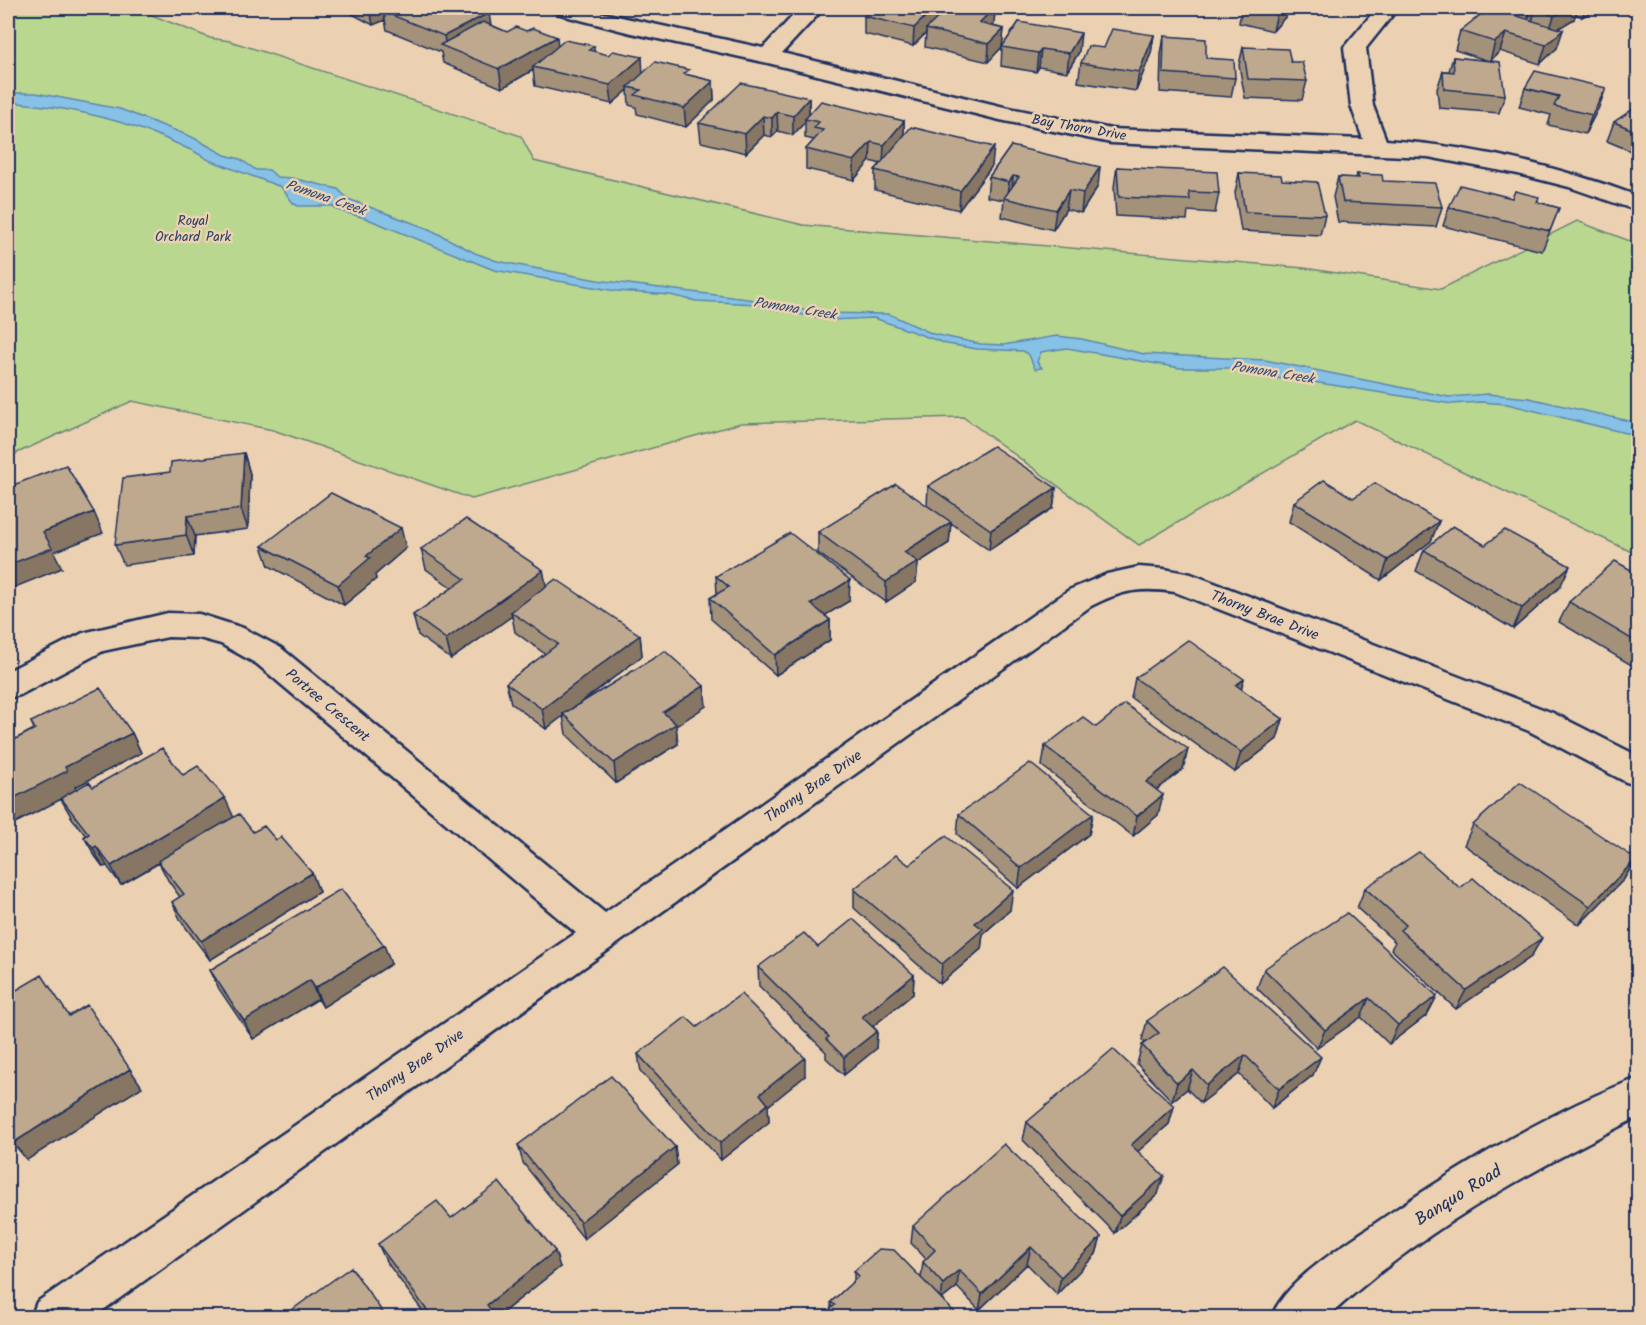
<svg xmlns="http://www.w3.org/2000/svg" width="1646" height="1325" font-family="Kalam,sans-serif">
<rect width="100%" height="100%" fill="#ebd1b2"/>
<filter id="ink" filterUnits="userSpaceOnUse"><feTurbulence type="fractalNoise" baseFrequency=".0167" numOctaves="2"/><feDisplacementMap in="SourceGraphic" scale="12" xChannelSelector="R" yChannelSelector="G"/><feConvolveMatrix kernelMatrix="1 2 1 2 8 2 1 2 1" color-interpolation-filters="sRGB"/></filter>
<g filter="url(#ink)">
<path fill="#bad78f" stroke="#6a8376" stroke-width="1.5" d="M8,8H134L210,38L230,41L521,136L534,161L803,225L1304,268L1441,289L1577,221L1638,244V555L1355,420L1139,545L963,417L741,423L472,499L273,430L132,401L8,457Z"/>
<path fill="#87c1e6" stroke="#5c87b0" stroke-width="1.5" d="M8,93H36L120,109L192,137L225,155L240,159L256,170H269L277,177L292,178L338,189L348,199L429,229L475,253L497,261L597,280L763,301L817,313L889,314L933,334L981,344L1003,345L1057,336L1082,339L1144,354L1265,360L1449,397L1488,394L1529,398L1638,423V436L1507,404L1480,402L1452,404L1294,379L1268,378L1234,368H1180L1067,348L1041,352L1037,362L1042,368L1035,369L1029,355L1023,351L977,349L947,344L874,318L830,320L767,308L758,304L696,301L670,295L616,291L494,270L365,218L337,210L333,206H298L293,203L281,187L217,163C207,161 202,155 193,151C179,145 166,138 151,133C105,115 57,106 8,102Z"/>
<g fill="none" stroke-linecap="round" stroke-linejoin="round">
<defs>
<path id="minor" d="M552,8H580L763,48L800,8H824L782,53L1000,106L1111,129L1363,139L1351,106L1344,47L1377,8H1398L1366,48L1373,106L1386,140C1473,146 1557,166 1638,196V211L1569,187L1518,174L1428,157L1111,143L1000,120L768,63L631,33L569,17L555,12Z
M1139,567L1164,569L1191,574L1553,713L1638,756V785L1626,782L1529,731L1175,592C1140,587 1123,590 1091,606L92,1318H31L37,1302L576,933L257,664L221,644L199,638L168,637L103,651L20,695L8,698V671L83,633L168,613L199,614L243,628L281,648L605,913L1069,590L1107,574Z
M1638,1078V1117C1528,1172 1417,1233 1327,1318H1271C1285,1282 1335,1251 1367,1229C1450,1172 1543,1114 1638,1078Z"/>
</defs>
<use href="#minor" stroke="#1b2f5e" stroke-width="5"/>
<use href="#minor" fill="#ebd1b2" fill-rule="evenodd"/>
</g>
<path fill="#a4917a" stroke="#1b2f5e" stroke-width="1.5" d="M341,8H474L491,25L507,32L558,46H594V51L643,73L689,75L713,81L714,100L686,127L637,114L636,107L629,105L628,90L612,104L535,86L533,70L502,88L443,63L441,52L387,30L385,20L373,25Z
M948,8H995L994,24L993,26L1004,29L1002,47L988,62L925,47L926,33L913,46L864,34V16L940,15Z
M1230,8H1293L1273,31L1239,23L1241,10Z
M1497,8H1599L1582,17L1575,14L1574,19L1558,28L1557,48L1540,64L1500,51L1490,61L1505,95L1499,113L1439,108L1437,89L1443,71H1449L1453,57L1489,61L1455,50L1460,31L1497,9Z
M1019,22L1079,52L1067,72L1039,67L1036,72L1001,66L1002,47Z
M1154,35L1151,53L1136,91L1078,82L1081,63L1104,48Z
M1164,36L1206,58L1235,78L1231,97L1160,92L1161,54Z
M1243,47L1291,62L1307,81L1302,100L1245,98L1239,65Z
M1525,88L1599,107L1585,134L1548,125L1551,115L1519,107Z
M809,98V114L904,121V136L992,166L959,210L875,190V170L881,164L870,161L854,180L806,169V149L814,140L805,138V122L793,135L778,131L772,137L764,135L746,153L701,142L699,123Z
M1638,106V154L1607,141L1614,122Z
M1011,146L1098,186L1081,213L1066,209L1053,230L1002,217L1004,200L987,197L989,177Z
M1117,167L1219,193L1215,213L1188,211L1187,220L1116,216L1114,187Z
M1239,173L1282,180L1325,215L1320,235L1241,231L1235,193Z
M1357,174L1442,207L1436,227L1338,222L1333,197L1338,177L1356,178Z
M1512,198L1538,202L1559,208L1542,251L1443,226L1449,207Z
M244,453L250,474L248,529L195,536L194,556L124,565L115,545L170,472Z
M928,486L1056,488L1053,508L989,550L951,523L949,543L918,563L916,582L886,602L818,553V532L927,506Z
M1353,498L1439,521L1431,541L1381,580L1289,522L1294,502Z
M1485,545L1560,587L1513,629L1416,571L1424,550Z
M262,546L406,548L375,575L376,579L344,605L269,566Z
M421,549L543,570L546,587L640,635L642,656L578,705L706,706L676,726L678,744L616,783L566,734L563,716L546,729L511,703L506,683L545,654L515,632L512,616L451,659L418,635L413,615L452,588L426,569Z
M1638,574V669L1559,622L1569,602Z
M716,576L849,601L825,615L830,620V640L776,675L711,619L710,598L717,594Z
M1135,678L1241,689L1283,719L1277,739L1235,772L1131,698Z
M31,722L132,733L141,753L75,787L76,789L183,775L233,817L253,832L276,840L312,873L319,892L210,960L181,921L172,902L180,897L168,880L159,863L121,885L107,866L103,867L95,856L84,837L86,836L72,818L61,799L15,823L8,811V743L34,729Z
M1096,727L1188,749L1183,769L1156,790L1158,815L1133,836L1042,766L1045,746Z
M959,814H1093L1089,834L1018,888L957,834Z
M1473,825L1636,859L1624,879L1579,925L1464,845Z
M909,865L1010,910L983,934L981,949L940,984L854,908V889Z
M1365,888L1531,957L1456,1009L1391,949L1395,942L1357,908Z
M271,933L391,964L323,1007L318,999L253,1039L219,989L210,970Z
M818,947L914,975L913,994L873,1026L877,1031L876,1049L844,1075L826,1058V1052L759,986L758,967Z
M1264,969L1437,996L1427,1015L1389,1044L1361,1017L1317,1048L1257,988Z
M1147,1021L1313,1075L1272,1108L1239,1074L1201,1103L1187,1089L1172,1101L1137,1064L1142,1045L1145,1043L1142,1040Z
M697,1027L805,1076L768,1106L769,1122L721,1160L641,1072L638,1054Z
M1174,1106L1169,1124L1138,1151L1158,1194L1115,1233L1023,1140L1027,1122Z
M518,1145L675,1147L677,1165L584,1239L523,1163Z
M451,1218L560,1267L497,1317H427L386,1261L378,1244Z
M913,1226L1101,1237L1096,1254L1057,1294L1027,1264L979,1310L957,1287L942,1299L831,1308V1302L854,1281V1271L921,1278L923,1262L926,1259L911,1243Z"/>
<path fill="#867663" stroke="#1b2f5e" stroke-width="1.5" d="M370,8H411L384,12L385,20L373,25Z
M934,8H940V19L926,29V33L913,46L914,28Z
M994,8H995L994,24L978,41L979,23Z
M1281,8H1293L1273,31L1277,13Z
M1568,8H1578L1574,19L1548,35L1554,16Z
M1586,8H1599L1582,17Z
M1536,9L1530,28L1524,31L1530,13Z
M489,13L492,32L446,47L444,36Z
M1004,29L1002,47L988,62L989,44Z
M1563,30L1557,48L1540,64L1546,45Z
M1081,33L1079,52L1067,72L1069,53Z
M1506,33L1500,51L1490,61L1495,42Z
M1154,35L1151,53L1136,91L1139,72Z
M557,37L559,56L533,67V70L502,88L499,69Z
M1041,49L1039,67L1036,72L1038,53Z
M642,57L643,76L628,87V90L612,104L610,85Z
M713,81L714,100L686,127L684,108Z
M1606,88L1599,107L1585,134L1592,115Z
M809,98V117L805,119V122L793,135V116Z
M777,112L778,131L772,137V118Z
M763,116L764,135L746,153L745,134Z
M904,121V140L883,164L884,145Z
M871,142L870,161L854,180V161Z
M994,147L992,166L959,210L960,191Z
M1100,167L1098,186L1081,213L1083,193Z
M1013,176L1012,196L1008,198L1009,182Z
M1069,190L1066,209L1053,230L1056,210Z
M244,453L250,474L248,529L241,509Z
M1056,488L1053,508L989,550L991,530Z
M94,512L103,533L54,552L62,568L8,590V565L43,532Z
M187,516L195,536L194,556L186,535Z
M1439,521L1431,541L1381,580L1388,560Z
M951,522L949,543L918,563L916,582L886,602V582L904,552Z
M401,528L406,548L375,575L376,579L344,605L338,585L366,556Z
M1570,566L1560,587L1513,629L1522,608Z
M543,570L547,590L511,612L512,616L451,659L446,639Z
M850,580L849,601L811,624V604Z
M830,620V640L776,675L775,655Z
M640,635L642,656L564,715L563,714V716L546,729L542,709Z
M1244,679L1238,700L1236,685Z
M704,686L706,706L676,726L678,744L616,783L614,763L663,712Z
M1283,719L1277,739L1235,772L1241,752Z
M132,733L141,753L75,787L77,791L15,823L8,810V801L65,767Z
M1188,749L1183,769L1141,802L1146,782Z
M1163,795L1158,815L1133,836L1137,816Z
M225,798L234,818L121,885L111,866Z
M1093,814L1089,834L1018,888L1021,868Z
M96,846L107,866L103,867L93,848Z
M1636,859L1624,879L1579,925L1590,906Z
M312,873L319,892L210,960L201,941Z
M1013,890L1010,910L983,934L981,949L940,984L942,964L975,923Z
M1542,938L1531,957L1456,1009L1466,990Z
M384,945L391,964L323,1007L315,988Z
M914,975L913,994L862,1035V1017Z
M310,980L318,999L253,1039L244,1021Z
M1437,996L1427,1015L1389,1044L1398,1025Z
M1369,998L1361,1017L1317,1048L1325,1030Z
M877,1031L876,1049L844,1075V1057Z
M1245,1055L1239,1074L1201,1103L1207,1085Z
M1321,1057L1313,1075L1272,1108L1279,1089Z
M805,1058V1076L768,1106L769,1122L721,1160L720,1143L760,1094Z
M130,1069L142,1087L27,1160L13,1143Z
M1193,1070L1187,1089L1172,1101L1177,1083Z
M1174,1106L1169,1124L1126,1162L1131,1145Z
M675,1147L677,1165L584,1239L580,1222Z
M1164,1176L1158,1194L1115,1233L1120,1216Z
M1101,1237L1096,1254L1057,1294L1061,1277Z
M1031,1247L1027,1264L979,1310L982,1294Z
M555,1251L560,1267L497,1317H492L487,1305Z
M959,1270L957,1287L941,1300L943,1284Z"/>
<path fill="#bfa98e" stroke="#1b2f5e" stroke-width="1.5" d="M392,8H474L489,13L444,36L384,12Z
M873,8H934L914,28L864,16Z
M948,8H994L979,23L1004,29L989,44L926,29Z
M1255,8H1281L1277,13Z
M1489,8H1491L1563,30L1546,45L1506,33L1495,42L1460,31Z
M1516,8H1568L1554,16L1536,9L1530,13Z
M483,22L507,32L516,27L526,31L533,28L557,37L499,69L440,45Z
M1019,22L1081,33L1069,53L1041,49L1038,53L1002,47Z
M1112,29L1154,35L1139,72L1081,63L1088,46L1104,48Z
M1164,36L1206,39V58L1234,60L1235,78L1163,73Z
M565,40L594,46L589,50L608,55L613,51L642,57L610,85L533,67Z
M1243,47L1288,49L1291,62H1302L1307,81L1248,79Z
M1453,57L1500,62L1505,95L1444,89L1443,71L1454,72Z
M655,62L689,70L684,74L713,81L684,108L635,95L641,90L628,87Z
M1535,71L1606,88L1592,115L1554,106L1559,96L1525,88Z
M741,83L809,98L793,116L777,112L772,118L763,116L745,134L699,123Z
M821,101L904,121L884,145L871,142L854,161L806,149L823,130L814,128L819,122L805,119Z
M1638,106V132L1614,122Z
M911,127L994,147L960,191L875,170Z
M1011,146L1100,167L1083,193L1069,190L1056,210L1004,198L1019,177L1013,176L1009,182L989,177Z
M1117,167L1217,172L1219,193L1189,192L1190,200L1119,197Z
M1239,173L1281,175L1282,180L1317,182L1325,215L1245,212Z
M1357,174L1382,175L1383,181L1435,183L1442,207L1343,202L1338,177L1359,178Z
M1460,185L1512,198L1515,191L1539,197L1537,202L1559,208L1550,231L1449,207Z
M993,446L1056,488L991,530L928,486Z
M244,453L241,509L187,516L186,535L115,545L123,478L170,472L171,462Z
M66,465L94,512L43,532L52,548L8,565V487Z
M1324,480L1353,498L1375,483L1439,521L1388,560L1294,502Z
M896,484L951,522L904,552L918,562L886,582L818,532Z
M331,493L401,528L366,556L370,558L338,585L262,546Z
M466,519L543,570L446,639L413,615L465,579L421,549Z
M1453,526L1485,545L1505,530L1570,566L1522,608L1424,550Z
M790,533L850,580L811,604L830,620L775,655L710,598L729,587L716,576Z
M1615,561L1638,574V643L1569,602Z
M556,579L640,635L542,709L506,683L558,644L511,612Z
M1188,640L1244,679L1236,685L1283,719L1241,752L1135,678Z
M665,651L704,686L663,712L676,724L614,763L563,714Z
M100,688L132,733L65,767L67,771L8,801V743L35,729L31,722Z
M1125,704L1188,749L1146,782L1163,795L1137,816L1045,746L1083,717L1096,727Z
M162,748L183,775L198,766L225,798L111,866L96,846L93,848L84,837L89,834L61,798L89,782L93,787Z
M1030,763L1093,814L1021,868L959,814Z
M1520,782L1636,859L1590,906L1473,825Z
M239,814L253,832L264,826L276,840L281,837L312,873L201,941L172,902L184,894L158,861Z
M946,836L1013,890L975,923L983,929L942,964L854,889L896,855L909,865Z
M1419,852L1460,888L1473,878L1542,938L1466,990L1400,930L1406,925L1365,888Z
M341,889L384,945L315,988L310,980L244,1021L210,970L271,933L270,931Z
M1347,913L1437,996L1398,1025L1369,998L1325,1030L1264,969Z
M853,919L914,975L862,1017L877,1031L844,1057L826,1039L829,1037L758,967L804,933L818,947Z
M1223,967L1321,1057L1279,1089L1245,1055L1207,1085L1193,1070L1177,1083L1142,1045L1159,1033L1147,1021Z
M42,975L69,1016L87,1005L130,1069L13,1143L8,1133V995Z
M741,994L805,1058L760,1094L768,1104L720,1143L638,1054L686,1017L697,1027Z
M1113,1049L1174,1106L1131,1145L1164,1176L1120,1216L1027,1122Z
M611,1076L675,1147L580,1222L518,1145Z
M1004,1144L1101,1237L1061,1277L1031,1247L982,1294L959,1270L943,1284L923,1262L935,1250L913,1226Z
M499,1182L555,1251L487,1305L496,1317H432L378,1244L437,1201L451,1218Z
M879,1249L894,1250L959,1317H821L835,1305L831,1302L859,1276L854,1271Z
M351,1267L386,1317H282Z"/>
</g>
<g text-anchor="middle" stroke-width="5" stroke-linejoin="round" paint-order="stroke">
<g font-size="14" fill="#1b2f5e" stroke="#ebd1b2">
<text transform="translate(1079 127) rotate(10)" y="5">Bay Thorn Drive</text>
</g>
<g font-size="14" font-style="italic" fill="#2b4572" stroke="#ebd1b2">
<text transform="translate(326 197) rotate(19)" y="5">Pomona Creek</text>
<text transform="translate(795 308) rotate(9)" y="5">Pomona Creek</text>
<text transform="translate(1273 372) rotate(9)" y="5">Pomona Creek</text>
</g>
<g font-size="14" fill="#2b4063" stroke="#ebd1b2">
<text x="193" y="225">Royal<tspan x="193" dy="16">Orchard Park</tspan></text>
</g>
<g font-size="15" fill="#1b2f5e" stroke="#ebd1b2">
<text transform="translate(1265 615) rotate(21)" y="5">Thorny Brae Drive</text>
<text transform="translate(328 705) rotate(40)" y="5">Portree Crescent</text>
<text transform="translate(813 786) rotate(-35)" y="5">Thorny Brae Drive</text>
<text transform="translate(415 1065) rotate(-35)" y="5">Thorny Brae Drive</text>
</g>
<g font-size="18" fill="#1b2f5e" stroke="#ebd1b2">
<text transform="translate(1458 1195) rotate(-32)" y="6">Banquo Road</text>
</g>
</g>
<rect width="1646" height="1325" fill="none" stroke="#ebd1b2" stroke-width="30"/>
<rect x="15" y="15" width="1616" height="1295" fill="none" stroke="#1b2f5e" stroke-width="2" filter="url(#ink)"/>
</svg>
